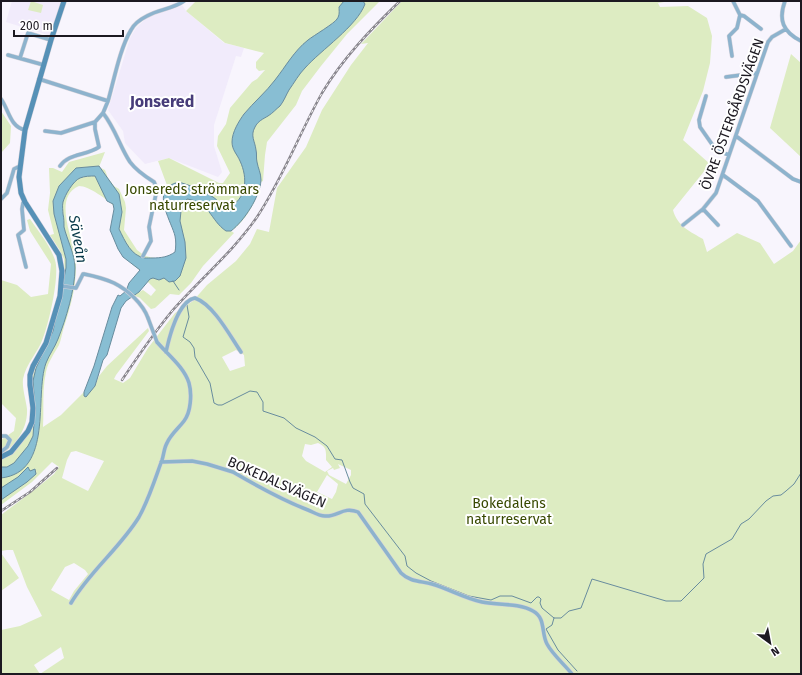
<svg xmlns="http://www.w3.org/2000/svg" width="802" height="675" font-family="'Fira Sans',sans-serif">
<rect width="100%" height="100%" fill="#f8f5fd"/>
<path fill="#f1ebfb" d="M12,1H62L51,36L6,22Z
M182,5L186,11L224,43L244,48L241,57L236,56L214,125V146L222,172L218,177L169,158L145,164L125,143L123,131L108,110L130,38L136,28L148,17Z"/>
<path fill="#ddecc2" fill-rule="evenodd" d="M31,1L43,5L41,13L28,10Z
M196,1H380L347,34L321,66L302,91L296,105L267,142L265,155L263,181L261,182C259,197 245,223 231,231L234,233L203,266L191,283L179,295L170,294L155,308L151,309L140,298L133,295L143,290L151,296L156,290L147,281L149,278L132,264L121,252L115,207C108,200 89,186 79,186C50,198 77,245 76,265C76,288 71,305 64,327C62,333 61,340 59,345C54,354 48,362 46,372C42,390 44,409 43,427L61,415L84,392V396L95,386L99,376L107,366L148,328L149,331L116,375L114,379L123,383L130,378L148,348L175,313L193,301L207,285L236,261L250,244L257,229L269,232L277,188L306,147L322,110L351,65L368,43L361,44L402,1H670L658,3L660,7L688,6L707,18L712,36L710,63L703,91L683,140L710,164L673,210C677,226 691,232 703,239L707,252L737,233L760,243L774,264L793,251L801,240V674H1V630L20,626L42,616L27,587L13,550H7L1,551V515L38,487L54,474L59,467L52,462L32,482L1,505V459L15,449L31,430L34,424L35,417L32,380L34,369L50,342L65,280L64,259L59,249L50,235L54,234L48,210L50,193L49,168H53L62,172L69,162L105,152L99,167L105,170L108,178L114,186L119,189L125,202L126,208L124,230L137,250L145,256L159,259L171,258L179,249L168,188L158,161L169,158L219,183H223L230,173L217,146L218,136L226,124L230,108L252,82L257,79L265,70L259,71L256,68V62L264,53L225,43L186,11ZM236,350L244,355L245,366L230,371L222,357ZM318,443C327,447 326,451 326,460L332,467L325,472L306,461L302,456L305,444L311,445ZM76,451L104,461L88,491L62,478L67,460L71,452ZM338,464L351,470V475L346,484L329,475L327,471L333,468L334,470L340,468ZM327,475L338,484L336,492L332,499L317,492ZM74,563L85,570L88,574L74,591L69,600L51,590L65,567ZM61,647L64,658L40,674L34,665Z
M791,54L801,63V157L770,128Z
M1,111L11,126L10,143L1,153Z
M30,219C39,232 50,245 55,260C60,275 49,323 43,338C38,353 26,363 23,379C22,389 26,400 27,409C28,428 16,445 1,455V440L14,431L16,418L1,403V280L17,285L31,297L48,294L51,264L30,231L27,220Z
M1,553L19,578L1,591Z"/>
<path fill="#88bed3" stroke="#688c9e" d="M344,1H363L365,4C357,26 321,50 305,68C299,74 294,83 289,90C286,95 284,101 280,106C276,109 273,113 268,116C263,119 258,121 255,127C250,136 255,141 256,150C257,154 256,158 257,162C258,168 261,173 261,180C260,197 244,221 231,231H226C210,220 210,202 187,199L181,211L180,221L185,242L186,258L180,276L175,281L169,282L164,278L159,280L153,278L150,279L139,292L126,301L121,308L107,355L103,360L95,386L86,397L84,396V392L94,366L112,307L118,295L120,296L126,291L129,283L140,270L123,257L118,249L110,230L114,209L113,204L107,201L95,176C90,176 85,176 80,178C73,181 65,195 63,202C62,206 63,211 63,214C64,218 64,223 64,227C67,240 75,254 75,268C75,289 66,319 58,339C55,347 49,355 46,363C34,396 54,472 1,478V467H7L14,463L28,446L33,436L35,410L33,381L36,368L53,331L66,268V259L54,214L53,201L59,186L76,168L99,166L119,194L122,212L119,229C125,241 131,256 145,258C146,258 151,258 152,258C161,258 168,257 175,252C176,247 176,241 175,236C172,223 153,194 171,185C174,183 178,182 182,183C193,186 204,192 213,197C219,201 220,205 228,208C247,199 248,178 240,161C237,154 232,150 232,142C232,132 239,121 244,114C254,102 266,92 275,80C286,66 294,51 308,40C313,36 335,23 337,19C340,15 339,11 339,7Z
M28,467L30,471L35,469L36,474L27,482L1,500V488L18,477Z"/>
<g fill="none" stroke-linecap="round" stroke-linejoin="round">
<path stroke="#688c9e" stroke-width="1" d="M173,281L179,290
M187,305L189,317L183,337L190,342L194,348L195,357L210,383L214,403L218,405H222L250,391L257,392L263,402V411L284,418L296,428L315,437L327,446L335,459L342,460L350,482L353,488L364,494L365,504L405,556L407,566L416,573L431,581L469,596L491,600L500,596H512L531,603L537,597H539L541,599L540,603L542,608L554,618H561L569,611L581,608L592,579L666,601H681L704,578L703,564L706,554L732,539L741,524L749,519L766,501L773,496L781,495L786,491L794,484L801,473
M554,618L552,625L546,629L558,650L577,671"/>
<defs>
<path id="street" d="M785,1C778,20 783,32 801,41
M740,15L744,16L761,29
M8,55L44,65
M732,56L729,36L737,28L740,15L733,1
M20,58L28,33L51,40
M726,77L757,73
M39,79L108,101C114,80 120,48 131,30C134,24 141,19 147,16C159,9 173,9 184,1
M706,96L699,120L700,127L716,150L729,155
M1,99C9,110 10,127 25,130
M103,113C115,128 120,147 130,162C136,170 146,177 154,182L157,189L149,227L151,241L143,256
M45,131L61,133L95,122L103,113L108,101
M736,136L793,179L801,182
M60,166C69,153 86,156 99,147L95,129V122
M723,175L758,201L791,246
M1,199L7,193L14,169L20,166
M25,202L23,203L22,209L24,230L18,235L26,267
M703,209L718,225
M683,225L703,209L716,193L768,42L772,37L786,29
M61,286L76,288L83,274H84C94,276 105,279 114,283C128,290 143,304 148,318
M166,352C169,338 178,301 195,298C214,305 230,336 241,352
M1,436H6L10,440L7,447L1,452
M161,462L192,461L207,464L233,472C257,486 282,500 308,510C313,512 319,516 325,516C338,517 343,506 358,512L401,573C410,582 421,581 432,584C449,589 464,598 482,602C497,605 519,603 533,611C546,618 541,633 547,644C553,655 564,664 572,674
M71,603C90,571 120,548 139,517C149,499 155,479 162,460C164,454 164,448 167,443C171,434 178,429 184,421C191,412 192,394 189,383C184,367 168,355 157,342"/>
<path id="secondary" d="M1,457L11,452L28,431L32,422L33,408L30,385V375L33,366L46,343L60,296L62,271L59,255L25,202L21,193L19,177L25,130L51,40L64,1"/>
</defs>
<use href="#street" stroke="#d5d2da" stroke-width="4.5"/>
<use href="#secondary" stroke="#d5d2da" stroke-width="6"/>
<use href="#street" stroke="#8db3cd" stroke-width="3.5"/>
<use href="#secondary" stroke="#5691b7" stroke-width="5"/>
<defs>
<path id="rail" d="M122,380C138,356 154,333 172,311C200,279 233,252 257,217C283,178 299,134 322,93C343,58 371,29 400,1
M1,511L30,492L57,468"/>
</defs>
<use href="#rail" stroke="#89868e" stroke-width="2.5"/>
<use href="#rail" stroke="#fff" stroke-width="1" stroke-dasharray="3" stroke-linecap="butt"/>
<defs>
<path id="street-bridge" d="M148,318L157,342"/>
</defs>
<use href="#street-bridge" stroke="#d5d2da" stroke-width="4.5" stroke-linecap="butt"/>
<use href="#street-bridge" stroke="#8db3cd" stroke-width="3.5"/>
</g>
<g text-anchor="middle" stroke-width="4" stroke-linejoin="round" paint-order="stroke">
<g font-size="14" fill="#1c1921" stroke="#fff">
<text transform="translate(732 114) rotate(-70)" y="5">ÖVRE ÖSTERGÅRDSVÄGEN</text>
<text transform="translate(277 482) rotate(24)" y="5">BOKEDALSVÄGEN</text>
</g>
<g font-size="14" fill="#384900" stroke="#fff">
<text x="192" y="194">Jonsereds strömmars<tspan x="192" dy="16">naturreservat</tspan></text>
<text x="509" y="508">Bokedalens<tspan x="509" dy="16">naturreservat</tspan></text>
</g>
<g font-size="15" font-style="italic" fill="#083949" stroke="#fff">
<text transform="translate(78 239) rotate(80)" y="5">Säveån</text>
</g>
<g font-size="16" font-weight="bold" fill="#473c79" stroke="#fff">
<text x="162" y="107">Jonsered</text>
</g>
</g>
<rect width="802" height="675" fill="none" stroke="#1c1921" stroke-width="4"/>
<g transform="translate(770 643) rotate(148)" stroke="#ffffff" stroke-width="3" paint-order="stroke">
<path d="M0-3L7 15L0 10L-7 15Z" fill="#1c1921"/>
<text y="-6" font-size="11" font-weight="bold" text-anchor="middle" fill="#1c1921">N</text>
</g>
<path d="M14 30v6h109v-6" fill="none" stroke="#1c1921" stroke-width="2"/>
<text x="20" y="30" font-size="12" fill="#1c1921" stroke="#ffffff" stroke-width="3" paint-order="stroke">200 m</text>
</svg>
